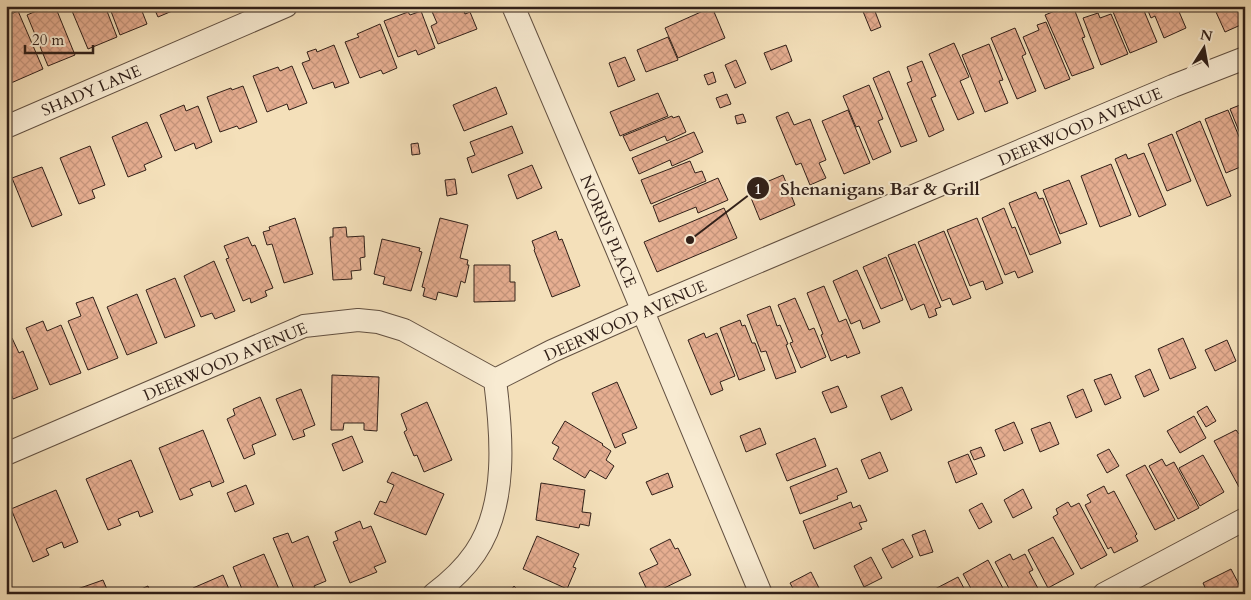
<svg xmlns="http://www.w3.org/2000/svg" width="1251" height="600" font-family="Cardo,serif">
<defs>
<pattern id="building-cross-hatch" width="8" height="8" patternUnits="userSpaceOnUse" patternTransform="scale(1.25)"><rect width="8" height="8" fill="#e6ae91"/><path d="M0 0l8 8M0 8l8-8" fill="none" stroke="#c6957c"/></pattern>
</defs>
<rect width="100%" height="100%" fill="#f4e0ba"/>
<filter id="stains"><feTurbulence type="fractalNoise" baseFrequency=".004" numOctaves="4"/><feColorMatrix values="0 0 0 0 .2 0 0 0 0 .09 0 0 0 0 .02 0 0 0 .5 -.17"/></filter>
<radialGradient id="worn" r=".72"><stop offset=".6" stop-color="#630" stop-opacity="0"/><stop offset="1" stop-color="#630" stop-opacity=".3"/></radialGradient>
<path fill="url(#building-cross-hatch)" stroke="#312019" d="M48,6H55L75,55L48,66L27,15Z
M75,6H105L117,37L88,49L72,11L77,9Z
M109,6H140L147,24L120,35Z
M153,6H184L158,17Z
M462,6L465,14L470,12L477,29L438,44L431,26L437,23L430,7Z
M561,6H573L562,10Z
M868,6H873L881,27L871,31L862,9Z
M1067,6H1073L1085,37L1082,38L1094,68L1072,76L1045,15Z
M1142,6L1157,42L1130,53L1111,7Z
M1146,6H1180L1177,7L1186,28L1164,38L1155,16L1151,18Z
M1229,6H1239L1245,19V23L1225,32L1216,12Z
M712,7L725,38L678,58L665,28Z
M18,11L43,69L11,83L6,71V16Z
M421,11L435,48L418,55L416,50L398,57L384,21L408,12L410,15Z
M1098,13L1100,18L1111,14L1128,54L1101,65L1083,18Z
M1046,22L1070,79L1045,89L1023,37L1039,30L1037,25Z
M380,24L397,68L383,74L381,70L360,78L345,42L359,37L357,34Z
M1015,28L1026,54L1022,56L1036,91L1017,99L991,38Z
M668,37L678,60L646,72L637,50Z
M954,43L969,77L960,81L974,113L958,120L929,54Z
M989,44L1003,80L999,81L1008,103L985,112L962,55Z
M334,45L349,83L335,88L333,82L313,89L302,63L310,60L307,52L316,49L317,52Z
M786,45L792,61L771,70L764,53Z
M625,57L635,80L618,87L609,63Z
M736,60L746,83L735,88L725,65Z
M922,61L936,96L931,98L944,130L929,137L907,83L912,81L907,67Z
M292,66L307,103L289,110L287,104L267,112L253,76L278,67L280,71Z
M889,71L917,141L901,147L873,78Z
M713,72L716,82L708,85L704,75Z
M869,85L883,119L878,121L891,152L873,160L859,126L856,127L843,96Z
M243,86L257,122L239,129L237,126L220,132L207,97L231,88L232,90Z
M496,87L507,114L464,131L453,105Z
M658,93L668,116L620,136L610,112Z
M727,94L731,104L720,108L716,98Z
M1245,103V146L1230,109Z
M184,105L186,111L198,106L212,142L196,149L194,143L175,151L160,115Z
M848,110L870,163L844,174L822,121Z
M1228,110L1245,151V165L1226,173L1205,119Z
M788,112L794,125L810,119L826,160L819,163L826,178L810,185L801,163L796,165L776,117Z
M743,114L746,122L737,124L735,116Z
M672,116L673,118L679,116L686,132L667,141L665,136L630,151L623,136Z
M1200,121L1231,196L1207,206L1176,132Z
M147,122L162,157L144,165L146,170L128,177L112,137Z
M512,126L523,153L472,173L467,158L475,155L470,142Z
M694,132L703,152L672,166L670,160L639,174L632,158Z
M1172,134L1191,181L1167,191L1148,144Z
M418,143L420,154L412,155L411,144Z
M90,146L105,185L92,190L95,198L79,204L60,158Z
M1144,153L1166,205L1139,217L1115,159L1126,154L1128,159Z
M690,161L695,173L702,171L706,181L651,204L641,180Z
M1111,164L1131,215L1100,227L1081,176Z
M532,165L542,188L517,199L508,175Z
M42,167L62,215L32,227L12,178Z
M783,175L795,205L760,220L749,193L765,186L764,183Z
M718,178L728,200L698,213L696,207L659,222L653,206Z
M455,179L457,194L447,196L445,180Z
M1069,180L1087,224L1060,234L1043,190Z
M1036,192L1039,199L1043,198L1061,243L1030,255L1009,203Z
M724,208L737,238L657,272L644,242Z
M1004,208L1012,228L1015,227L1033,272L1018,278L1015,271L1005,275L982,218Z
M6,215L10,225L6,226Z
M295,218L313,274L284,283L272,244L267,245L263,232L270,230L269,227Z
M440,218L468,225L460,258L468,260L467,265H469L465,283L461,281L457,297L438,292L436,300L423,296L425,288L422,287Z
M977,218L1003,283L986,290L983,281L970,286L947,230Z
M346,227L347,237L364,236L365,257L360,258L361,270L351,271L352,279L333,280L330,237H333V228Z
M556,231L559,240L562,239L580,286L552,297L534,250L535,249L532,241Z
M944,231L971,298L953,305L950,298L942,301L918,242Z
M248,237L252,246L255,245L273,288L265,291L267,296L251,303L250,298L243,301L226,259L229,258L224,246Z
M382,239L420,248L419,251L422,252L411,291L383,284L385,277L374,274Z
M915,244L941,307L935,309L937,315L929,318L924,304L911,310L888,255Z
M886,257L903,300L881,309L863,267Z
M214,261L235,311L215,319L212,313L201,317L184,276Z
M474,265H510V282H515V301L474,302Z
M857,270L880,322L863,329L860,320L851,324L833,281Z
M175,278L195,326L165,338L146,290Z
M824,286L839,322L846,319L860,353L847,358L846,355L831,361L821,335L823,334L807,293Z
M137,294L157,343L127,355L107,307Z
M93,297L118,358L88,370L68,321L81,316L76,303Z
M795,298L809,330L814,328L826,357L801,368L790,343L793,342L778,305Z
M770,306L777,326L780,325L788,344L786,345L796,372L776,379L766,351L761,352L747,315Z
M740,320L742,326L745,325L752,343H755L765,370L739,380L720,328Z
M43,321L47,331L61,325L81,373L50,385L26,328Z
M704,333L706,338L717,333L735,376L720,382L723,390L711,395L688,340Z
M12,338L19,353L23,351L38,389L13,399L6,381V340Z
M1183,338L1196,368L1170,379L1158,349Z
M1227,340L1236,361L1215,371L1205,350Z
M1150,369L1159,390L1144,397L1135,376Z
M1111,374L1121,398L1105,405L1094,380Z
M332,375L379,377L377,431L364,430V423H344L343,430H331Z
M617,382L637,428L622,434L626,443L615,448L592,393Z
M838,386L847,407L831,413L822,392Z
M902,387L912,410L891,420L881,396Z
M301,389L315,425L303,430L305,436L293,440L276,399Z
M1083,389L1092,411L1076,418L1067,396Z
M260,397L276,435L252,445L255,454L244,459L227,419L235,415L233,409Z
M427,402L452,460L424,472L417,455L414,456L404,432L407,430L401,414Z
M1207,406L1216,421L1206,427L1197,412Z
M1194,416L1206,438L1180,453L1167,431Z
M565,421L603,444L602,445L611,451L606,460L614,466L606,479L590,470L585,478L553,459L559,447L552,443Z
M1014,422L1023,443L1004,451L995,430Z
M1050,422L1059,444L1040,452L1031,429Z
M760,428L766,444L746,452L740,436Z
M203,430L224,482L212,487L210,481L190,489L193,495L180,500L159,448Z
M1236,430L1239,434L1245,432V484L1239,487L1214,441Z
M352,436L363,462L343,471L332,444Z
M815,438L826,466L787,481L776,454Z
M981,447L985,456L974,460L970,451Z
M1109,449L1119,466L1107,473L1097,455Z
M880,452L888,471L869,479L861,460Z
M968,454L977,474L956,483L948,462Z
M1203,455L1224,492L1200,506L1179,468Z
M1162,459L1166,466L1174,462L1199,508L1178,519L1149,466Z
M131,460L153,512L140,517L138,511L118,519L121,525L108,530L86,479Z
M1145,465L1175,520L1155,530L1126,475Z
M837,468L847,492L837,496L838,499L800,514L790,487Z
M392,472L444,494L426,535L374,514L380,501L386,503L394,485L387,482Z
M668,473L673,487L652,495L646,482Z
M541,483L585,490L582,512L591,513L589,526L580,524L579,528L536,520Z
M246,485L254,504L235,512L227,493Z
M1104,486L1108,494L1114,491L1137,534L1135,536L1138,541L1114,553L1111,547L1108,549L1085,505L1091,502L1087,495Z
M1023,489L1032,508L1013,518L1004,500Z
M56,490L78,542L64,548L62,542L46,549L49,555L33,562L11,509Z
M851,502L853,508L860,505L867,521L859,523L862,529L814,549L803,521Z
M1068,502L1071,507L1079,503L1107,555L1081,569L1053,517L1058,514L1056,509Z
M982,503L992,522L979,529L969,510Z
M360,521L363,529L371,526L386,562L374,567L377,572L350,583L333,542L338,540L335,532Z
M925,530L933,552L920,556L912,535Z
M288,533L292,543L308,536L326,581L314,586L317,592L312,594H296L273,538Z
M537,536L579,554L573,567L576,568L567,589L523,569Z
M1053,537L1074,574L1048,588L1028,550Z
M670,539L675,549L678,548L691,575L652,594H649L639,573L658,564L650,549Z
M903,539L913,557L892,568L882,549Z
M264,554L281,594H244L233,567Z
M1010,554L1013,560L1025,554L1033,570L1029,572L1040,592L1036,594H1012L995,562Z
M871,557L882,578L864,587L854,566Z
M988,560L1006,594H974L963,574Z
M1231,569L1244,594H1208L1203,583Z
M811,572L822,594H796L790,583Z
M223,575L231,594H195L193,588Z
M958,577L967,594H935L933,590Z
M103,580L109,594H70L69,592Z
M148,586L151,594H130Z
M514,586L522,594H508Z"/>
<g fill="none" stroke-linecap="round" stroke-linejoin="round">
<defs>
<path id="minor" d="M513,6L616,247L761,594
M6,127L286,6
M495,380L552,351L642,311L1173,86L1245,58
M6,454L304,326L358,320L378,322L404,330L495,380
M434,594C450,582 464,569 475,553C508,505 502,435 495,380
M1104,594L1245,519"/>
</defs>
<use href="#minor" stroke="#625041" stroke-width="24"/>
<use href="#minor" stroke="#f8ebd2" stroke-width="22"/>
</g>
<g text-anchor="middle" stroke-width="4" stroke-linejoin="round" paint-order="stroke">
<g font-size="16" fill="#312019" stroke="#f8ebd2">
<text transform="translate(91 90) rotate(-23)" y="6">SHADY LANE</text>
<text transform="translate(1080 126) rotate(-23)" y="6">DEERWOOD AVENUE</text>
<text transform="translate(609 231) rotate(67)" y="6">NORRIS PLACE</text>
<text transform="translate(625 320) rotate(-24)" y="6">DEERWOOD AVENUE</text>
<text transform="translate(225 361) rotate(-23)" y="6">DEERWOOD AVENUE</text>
</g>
</g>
<path fill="none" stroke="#312019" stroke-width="2" d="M690 240L758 188"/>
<g fill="#312019" stroke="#f8ebd2" stroke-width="2">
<circle cx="690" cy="240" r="5"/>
<circle cx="758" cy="188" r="12"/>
</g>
<g font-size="15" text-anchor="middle" font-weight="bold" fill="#fff">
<text x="758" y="194">1</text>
</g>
<g font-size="18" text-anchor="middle" font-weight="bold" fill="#312019" stroke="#f8ebd2" stroke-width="4" stroke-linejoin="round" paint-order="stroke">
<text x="880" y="195">Shenanigans Bar &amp; Grill</text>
</g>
<rect width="1251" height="600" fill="none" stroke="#f4e0ba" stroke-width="25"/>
<rect x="8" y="8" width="1236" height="585" fill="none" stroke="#312019" stroke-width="2.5"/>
<rect x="12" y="12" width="1226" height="575" fill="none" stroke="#312019"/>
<g transform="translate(1204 48) rotate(11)" stroke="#f8ebd2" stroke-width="4" paint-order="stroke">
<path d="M0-4L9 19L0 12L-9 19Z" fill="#312019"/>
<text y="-8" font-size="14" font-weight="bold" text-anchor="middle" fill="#312019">N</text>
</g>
<path d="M25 45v8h68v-8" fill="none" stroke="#312019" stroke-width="2.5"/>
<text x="32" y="45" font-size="15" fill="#312019" stroke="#f8ebd2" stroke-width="4" paint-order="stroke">20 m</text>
<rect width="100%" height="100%" filter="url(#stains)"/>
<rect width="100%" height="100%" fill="url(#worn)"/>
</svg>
